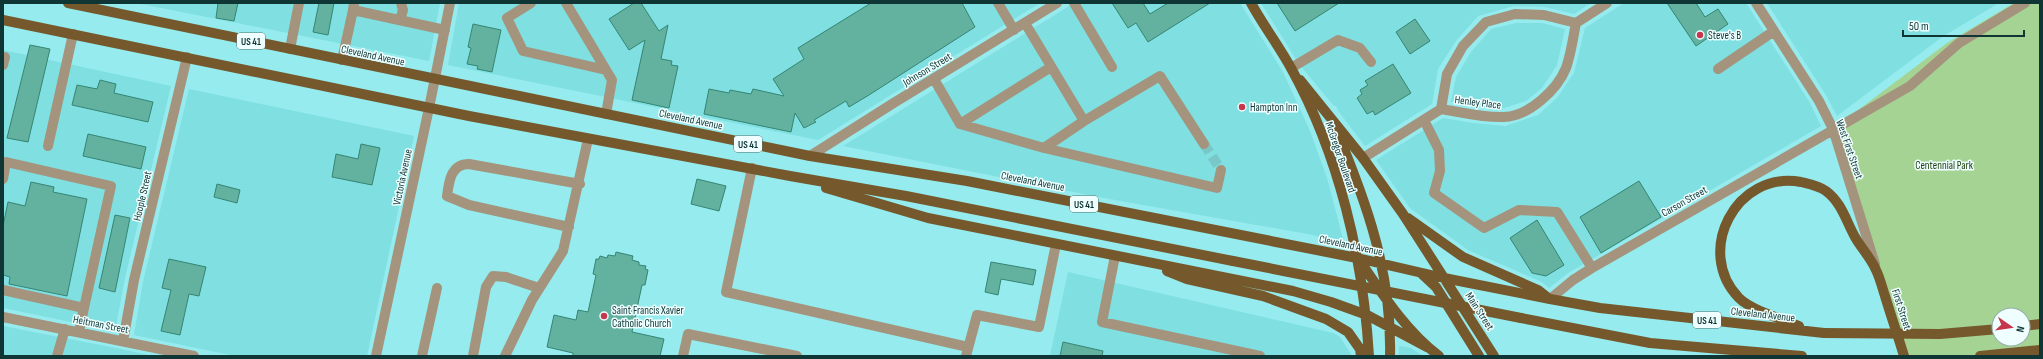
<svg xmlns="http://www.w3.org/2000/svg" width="2043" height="359" font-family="'Sofia Sans Condensed',sans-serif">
<rect width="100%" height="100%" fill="#95ebed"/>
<path fill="#7fdfe1" d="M136,3H440L429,61Z
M459,3H1040L818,140L448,65Z
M1074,3H1240L1283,72L1310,131L1327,178L1344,243L1308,234L1104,198L843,146Z
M1261,3H1591L1574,14L1545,7L1514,6L1478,16L1456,41L1438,69L1432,104L1365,146L1339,112L1336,106H1334L1299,64Z
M1624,3H1746L1810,103L1821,126L1568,273L1549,288L1542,282L1468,250L1410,208L1376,160L1443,118L1473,123L1505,126L1538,115L1557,98L1574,73L1585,28Z
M1767,3H1999L1942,37L1837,116L1826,95Z
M1516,23H1542L1565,29L1557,65L1542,88L1526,101L1504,108L1451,102L1456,77L1471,52L1491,29Z
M3,50L171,86L125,278L115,331L3,308Z
M189,89L414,136L367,356H235L134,335L143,282Z
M1068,272L1333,333L1340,337L1352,356H1050Z
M3,326L121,349L153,356H3Z
M1399,346L1411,348L1423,356H1399Z"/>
<path fill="#a5d393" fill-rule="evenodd" d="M2014,3H2040V356H1904L1833,129L1947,43ZM1999,315H2023V339H1999Z"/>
<path fill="#63b2a0" stroke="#358574" d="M218,3H238L234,21L216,18Z
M319,3H334L328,35L313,32Z
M634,3H641L659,31L668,25L661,59L672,61L671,65L678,66L669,108L632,100L645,40L629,50L609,19Z
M871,3H962L975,27L869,95L849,107L846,101L814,120L816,122L804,128L795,113L791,132L704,114L709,89L729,93L730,90L751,94L753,89L784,96L773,79L804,59L798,48Z
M1112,3H1143L1150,14L1168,3H1210L1148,42L1136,23L1128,28Z
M1277,3H1339L1295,31Z
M1667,3H1696L1705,17L1718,9L1728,24L1696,46Z
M1415,19L1430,41L1410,54L1396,32Z
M473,24L501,30L492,72L477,69L478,66L467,64L471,48L468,47Z
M30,45L50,49L28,142L7,138Z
M1393,64L1411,93L1375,115L1373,111L1367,114L1357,98L1362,94L1360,90L1368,85L1365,81Z
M100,80L116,84L114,93L153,102L148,122L72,105L77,85L97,89Z
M88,134L146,147L141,169L83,156Z
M361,144L380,148L372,185L332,177L336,154L358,159Z
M697,179L726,186L719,211L691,204Z
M1639,181L1661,217L1601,253L1580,217Z
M31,182L54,187L53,192L87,199L67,296L9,284L10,277L3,275V226L8,202L25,206Z
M217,184L240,190L237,203L214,197Z
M115,215L130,218L115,292L99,288Z
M1537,220L1564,265L1546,276L1532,273L1510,238Z
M616,252L633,256L632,260L639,262V265L646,266L645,269L648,270L645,285H642L632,332L664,339L660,356H573V353L547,347L554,315L576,320L578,310L588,312L596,275L593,274L596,259H599L600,256L607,258L608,255L615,256Z
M169,259L206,267L199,296L189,294L180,335L161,331L171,290L162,288Z
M991,262L1036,270L1033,285L1001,279L998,295L985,292Z
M1063,342L1103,351L1102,356H1060Z"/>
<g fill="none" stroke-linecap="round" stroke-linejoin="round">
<path stroke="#7ac7c8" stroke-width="10" stroke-dasharray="10 5" stroke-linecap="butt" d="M1204,144L1221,170"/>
<path stroke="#a4947d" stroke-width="10" d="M354,3L353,10L445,30
M531,3L507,18L523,51L606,70
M566,3L612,80L606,114
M998,3L1014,30
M1074,3L1112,67
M1756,3L1819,101L1833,129L1875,264
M400,20L403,10L401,3
M1025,23L1084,121L1160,76L1204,144
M290,49L299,3
M342,60L353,10
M3,65L5,57
M1291,68L1338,40L1360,48L1371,62
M1718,69L1774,31
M934,79L960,124L1044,148L1217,188L1221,170
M1441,109L1447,74L1463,46L1486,22L1515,14L1544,15L1576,23
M1424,120L1439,150L1440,171L1434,193L1484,228L1519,210L1557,212L1592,268
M960,124L1051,67
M48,146L73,34
M1044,148L1084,121
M810,156L892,104L1057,3
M1363,158L1441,109C1461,112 1483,118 1504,117C1529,116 1557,90 1566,68C1571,54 1573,38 1576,23L1607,3
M752,168L726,292L968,347
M3,179L6,162L111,186L84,308
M569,227L469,205L447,196C449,181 451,164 469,164L580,184
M1115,256L1102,322L1260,356
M3,290L84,308L79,332
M1550,299L1573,280L1592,268L1910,86L1959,43L2025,3
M3,317L194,356
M123,341L134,280L187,57
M57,356L65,329
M376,356L429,108L450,3
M422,356L437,288
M473,356L486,287L493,276L506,277L539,288
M505,356L532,300L563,251L588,139
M683,356L688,334L797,356
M966,356L977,315L1039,327L1056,244"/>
<path stroke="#75592d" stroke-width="10" d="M68,3L810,156L967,181L1357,258L1444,278L1550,299L1600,308L1824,333
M1251,3C1263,25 1279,46 1291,68C1339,155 1363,257 1369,356
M3,20L469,116L790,176L906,196L1233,261
M1300,80L1363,158L1403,214L1494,356
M1335,127C1367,203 1392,273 1390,356
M826,188L928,218L1293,291L1331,302L1367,315L1427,347
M1408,218L1463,257L1538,290L1548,298
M1360,261C1383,295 1406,331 1439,356
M1167,271L1187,279L1263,296L1326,319L1348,332L1360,349L1361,356
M1422,274L1436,287L1479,356
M1521,318L1650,343L1802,356
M1799,326C1782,319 1751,310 1739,298C1694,252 1736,170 1801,182C1809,184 1819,186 1826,191C1842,203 1846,221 1855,237C1861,248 1871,258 1876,270C1880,278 1882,287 1885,296C1891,316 1898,336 1904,356
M2023,326L2040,324
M1980,356L2040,350"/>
<path stroke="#75592d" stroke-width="10" d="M1233,261L1521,318
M1824,333L1940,334L1999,329"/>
</g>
<g fill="#c6364c" stroke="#efffff" stroke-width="1.5">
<circle cx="1700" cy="35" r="4"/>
<circle cx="1242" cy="107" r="4"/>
<circle cx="604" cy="316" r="4"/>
</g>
<g text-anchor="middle" stroke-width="3" stroke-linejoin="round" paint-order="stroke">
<g fill="#efffff" stroke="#537272" stroke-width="1">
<rect x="237" y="33" width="28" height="16" rx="3"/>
<rect x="734" y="136" width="28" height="16" rx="3"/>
<rect x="1070" y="196" width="28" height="16" rx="3"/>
<rect x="1693" y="312" width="28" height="16" rx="3"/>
</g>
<g font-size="10" font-weight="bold" fill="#103535">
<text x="251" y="45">US 41</text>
<text x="748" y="148">US 41</text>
<text x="1084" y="208">US 41</text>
<text x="1707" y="324">US 41</text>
</g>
<g font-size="11" fill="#103535" stroke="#efffff" text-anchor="start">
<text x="1708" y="39">Steve's B</text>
<text x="1250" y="111">Hampton Inn</text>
<text x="612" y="314">Saint Francis Xavier<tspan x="612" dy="13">Catholic Church</tspan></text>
</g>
<g font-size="11" fill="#103535" stroke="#efffff">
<text transform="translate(373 55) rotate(12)" y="4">Cleveland Avenue</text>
<text transform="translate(927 69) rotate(-31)" y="4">Johnson Street</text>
<text transform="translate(1478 102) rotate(7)" y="4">Henley Place</text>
<text transform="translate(691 119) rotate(12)" y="4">Cleveland Avenue</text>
<text transform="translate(1850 149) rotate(71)" y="4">West First Street</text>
<text transform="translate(1341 157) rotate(71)" y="4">McGregor Boulevard</text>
<text transform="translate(402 177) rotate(-78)" y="4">Victoria Avenue</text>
<text transform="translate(1033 181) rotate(11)" y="4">Cleveland Avenue</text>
<text transform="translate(142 196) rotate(-77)" y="4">Hoople Street</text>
<text transform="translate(1684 201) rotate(-30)" y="4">Carson Street</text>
<text transform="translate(1351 245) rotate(12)" y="4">Cleveland Avenue</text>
<text transform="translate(1902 309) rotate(72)" y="4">First Street</text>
<text transform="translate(1480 311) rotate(57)" y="4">Main Street</text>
<text transform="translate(1763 314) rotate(6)" y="4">Cleveland Avenue</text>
<text transform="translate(101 324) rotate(11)" y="4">Heitman Street</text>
</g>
<g font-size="11" fill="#1f400e" stroke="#efffff">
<text x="1944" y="169">Centennial Park</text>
</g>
</g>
<rect width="2043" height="359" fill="none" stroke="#103535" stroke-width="8"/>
<g transform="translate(2011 327) rotate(103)"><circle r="19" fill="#efffff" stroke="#96aeae"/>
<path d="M0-3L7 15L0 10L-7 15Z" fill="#c6364c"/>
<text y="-6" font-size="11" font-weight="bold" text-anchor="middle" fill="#103535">N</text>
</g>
<path d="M1903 30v6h121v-6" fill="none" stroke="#103535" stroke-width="2"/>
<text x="1909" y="30" font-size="12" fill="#103535" stroke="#efffff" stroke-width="3" paint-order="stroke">50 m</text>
</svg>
